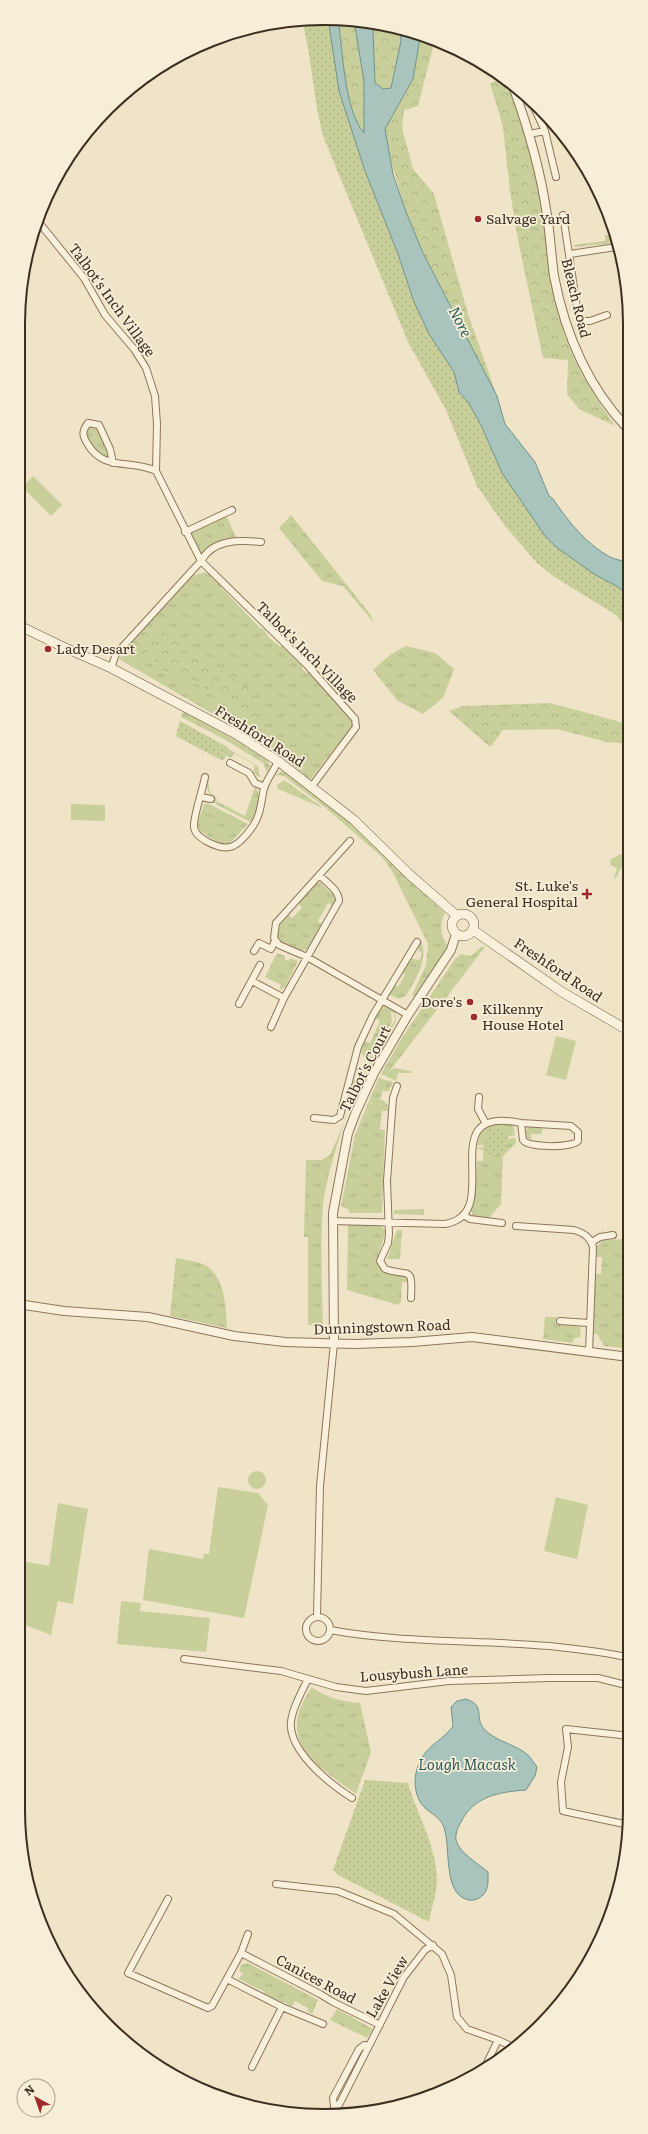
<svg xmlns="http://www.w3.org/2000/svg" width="648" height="2134" font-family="Literata,serif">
<defs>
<pattern id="grass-tufts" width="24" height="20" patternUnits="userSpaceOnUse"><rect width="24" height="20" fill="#c9cf9b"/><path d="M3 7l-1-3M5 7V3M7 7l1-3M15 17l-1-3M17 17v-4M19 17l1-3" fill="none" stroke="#aeb285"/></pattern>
<pattern id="forest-crowns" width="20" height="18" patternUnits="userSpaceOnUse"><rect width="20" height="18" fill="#c9cf9b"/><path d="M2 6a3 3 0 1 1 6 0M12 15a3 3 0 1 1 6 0" fill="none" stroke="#aeb285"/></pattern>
<pattern id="park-dots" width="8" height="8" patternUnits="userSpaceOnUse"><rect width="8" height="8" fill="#c9cf9b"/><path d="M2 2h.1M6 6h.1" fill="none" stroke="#aeb285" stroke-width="1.8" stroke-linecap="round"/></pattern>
</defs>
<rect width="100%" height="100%" fill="#f0e4c8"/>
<path fill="url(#grass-tufts)" d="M605,235H613L615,243L574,247V245L605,241Z
M89,426L98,428L103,434L110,459C96,456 79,440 89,426Z
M226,515L236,537L218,542L202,554L190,533Z
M291,515L370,614L374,623L343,586L322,581L279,528Z
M205,572L214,577L222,588L260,628L265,630C266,637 275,642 280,647L282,645L303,665L302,668L306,673L309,672L314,679H316L352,721L353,724L349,731L310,780L276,751L119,659L120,658L127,660L149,652L163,672L173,678H189L250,717L204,661L161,630L139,632L192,576Z
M406,646L435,653L454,669L443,698L423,714L398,701L373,670L391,654Z
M183,710L266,758L270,766L267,773L263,763L224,739L181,717Z
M180,721L258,766L260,777L253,773L255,765L234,753L231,758L226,756L223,761L176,736Z
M281,771L284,772C316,795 346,818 375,845C399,867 420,891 445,913C439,925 440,936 449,947L415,997L412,995L426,965L428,944L392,871L381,856L327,809L284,776L278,775L274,777Z
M208,777C210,785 206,792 217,798L216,801L245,816L255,787C264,797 256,813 250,822L212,802L214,798C207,793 205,785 208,777Z
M284,780L323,808L278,789L277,785Z
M207,803L248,824L229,844L221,845L199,830L197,824L204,804Z
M626,852L628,856L613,882L617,868L610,865L611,859Z
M320,882L336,898L333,906L328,903L318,921L323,925L310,948L301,951L281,942L277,937L280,925L288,914L292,918L302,908L298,903L316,884Z
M421,941C429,960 415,980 406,996L398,999L388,994L393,984L398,987L405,975L401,972L410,958L419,960L422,954L417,948Z
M481,947H485L389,1072L394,1068L411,1071L412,1073H398L396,1081L381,1074L402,1038L455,959L461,954L471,956Z
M277,953L285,956V960L289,961L290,958L298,961L285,987L279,990L281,985L265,977Z
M383,1006L395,1010L396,1021L358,1088L370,1060L395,1020L394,1013L391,1012L392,1022L370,1059L357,1088L351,1086L353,1079L358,1081L361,1072L355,1070L357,1067L366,1066L368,1060C359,1054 361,1050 365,1041L370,1043L380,1021L375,1018Z
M379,1077L382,1079L364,1118L354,1150L364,1119L382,1079L393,1082L389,1091H383L380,1099C387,1102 388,1104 388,1111H382L380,1129L385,1130L382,1213H349V1210L341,1206L355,1135Z
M344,1123C336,1149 326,1178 323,1206C320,1245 322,1285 323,1325H308V1237H304L306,1160H322L330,1155Z
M490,1123L513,1125L515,1135L477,1146L481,1130Z
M529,1126L542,1127V1134H531V1140L527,1139L525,1132Z
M515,1138L516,1143L503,1156L501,1204L489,1218L473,1216L471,1211L473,1205L477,1161H483V1150L477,1149V1148L483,1147L485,1153L505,1139Z
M424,1209V1215L394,1214V1210Z
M348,1225L380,1226L385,1230C385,1243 373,1258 380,1268C387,1278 401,1270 408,1279V1282H402L401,1302L398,1305L347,1290Z
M397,1230H402L400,1259H387Z
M629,1239V1295C619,1310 622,1330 623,1348L604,1346L597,1334H593L595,1274H601L602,1257H596L597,1246L603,1240Z
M176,1258C185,1260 195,1261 203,1264C225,1274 226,1307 227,1328L170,1316Z
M545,1317H556V1324L581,1327L580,1337L575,1338L572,1343L543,1339Z
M312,1687C328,1699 341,1701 360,1703L371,1752L356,1794C315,1764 274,1740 312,1687Z
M248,1963L318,2000L312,2014L307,2011L308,2008L295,2001L292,2006L284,2002L283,2004L264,1994L265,1992L239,1979L243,1973L239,1971L241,1965Z
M337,2009L373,2029L367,2038L330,2020Z"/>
<path fill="url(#forest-crowns)" d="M338,19L354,21L364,81V133C343,107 344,53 338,19Z
M375,23L384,24L400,30L401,41L391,88L383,89L375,83L373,32Z
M420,38L434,43L418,106L404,110L402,128L413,169L434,194L468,314L497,396L423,253L406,212L387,147L385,129L413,79Z
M502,79L507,83C522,124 535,165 543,209C551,254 550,294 566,339C577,371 597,399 615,426L579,409L567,394L568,360L543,358L519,245L510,192L503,127L490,83Z
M161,630L256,694C261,703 263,708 257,717H250L189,678H173L163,672L149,652L127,660L120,658L139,632Z
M550,703L628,724V744L607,742L557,729L503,730L490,747L449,711L463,706Z"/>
<path fill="url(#park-dots)" d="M328,18L339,91L365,171L398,254L414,302L429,334L454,372L459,392L468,402L481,425L502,473L594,574L618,587L628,596V630L616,615L556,578L537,563L505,526L477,486L446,410L408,342L323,136C313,98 312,58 302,20Z
M180,721L229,748L222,760L176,736Z
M489,1129H500L508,1136C507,1151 501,1156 487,1156C480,1146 484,1139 489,1129Z
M365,1780L408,1783C417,1814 438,1850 437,1883C436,1896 431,1910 429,1922L340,1876L333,1870Z
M512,2051L510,2053L490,2066C496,2054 499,2052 512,2051Z"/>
<path fill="#c9cf9b" d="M33,476L62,505L51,516L22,487Z
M71,804L105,805V821L71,820Z
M556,1036L576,1041L566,1080L546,1075Z
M248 1480a9 9 0 1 1 18 0a9 9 0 1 1-18 0Z
M218,1487L258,1493L268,1505L244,1618L143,1600L149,1549L203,1559L204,1554H209Z
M556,1497L588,1505L577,1559L544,1551Z
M58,1503L88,1509L73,1604L58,1601L51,1635L18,1622V1560L49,1566Z
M121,1601L141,1603L140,1611L210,1618L206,1652L117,1644Z"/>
<path fill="#a9c4bc" stroke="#6f938a" d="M328,18L338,19C343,50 344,110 364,133V81L354,21L375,23L373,32L375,83L383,89L391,88L401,41L400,30L420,38L413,79L385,129L393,174L406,212L423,253L497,396L505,424L535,462L549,496L553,499C568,521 586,544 610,557C616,560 623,560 628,564V596L618,587L594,574L556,547L545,536L502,473L481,425L468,402L459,392L454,372L429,334L414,302L398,254L365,171L339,91Z
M466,1699C487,1706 473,1718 485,1730C497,1742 515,1744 528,1755C531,1758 534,1763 537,1767L535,1776L526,1790C499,1792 474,1796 461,1822C458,1827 455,1834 456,1840C459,1853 479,1864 488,1872C488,1880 489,1889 483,1895C479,1899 473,1901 469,1900C441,1895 452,1843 443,1825C440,1818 431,1813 425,1808C415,1798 413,1782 417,1769C425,1744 440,1744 453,1726L451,1707L457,1701Z"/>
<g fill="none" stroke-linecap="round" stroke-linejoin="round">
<defs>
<path id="minor" d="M533,105L545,131L556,177
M529,134L545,131
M563,215L578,314L582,321H590L607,315
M37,220L84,278L105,315L134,349L146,368L155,396L157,424L156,471L201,561C213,539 239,540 261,542
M570,254L616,247
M113,463L110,449L99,425L88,423C82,431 82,435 87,443C103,472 131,459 156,471
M185,532L232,510
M111,668L116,654L201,561L307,665L355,719L356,727L312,786
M230,763L249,773L255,783L265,787
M205,777C203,789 193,817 194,827C195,834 200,837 206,841C229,854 238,847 253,826C261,814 261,802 264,788C267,779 274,771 278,761
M201,797L211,799
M350,841L276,923L274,938L279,945L307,957L408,1015
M254,951L259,943L271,949L275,941
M252,981L284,998
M239,1004L260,965
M271,1027L284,998L339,901C339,890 326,882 319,875
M397,1086L393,1098L387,1181L389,1234L388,1243L380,1261L385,1269C408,1278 413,1263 411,1298
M479,1097L478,1109L485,1122
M314,1118L334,1120L340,1116L358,1047L373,1015L417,942
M463,1215L470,1219L502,1223
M332,1221L445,1224C508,1214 429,1103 521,1123L523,1140C528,1148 571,1148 578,1141V1132L571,1126L521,1123
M516,1226L574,1230C584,1233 590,1237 593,1247L589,1353
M592,1242L600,1237L613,1235
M560,1321L589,1323
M317,1616L320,1486L334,1343
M306 1629a12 12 0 1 1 24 0a12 12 0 1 1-24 0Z
M330,1630C400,1643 477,1640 549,1646C576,1649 603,1651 630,1658
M184,1659L281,1671L336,1687L366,1691L449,1681L549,1678H598L630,1686
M308,1679C302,1691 289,1714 291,1728C294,1755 330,1784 352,1798
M629,1825L563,1811L561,1782L568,1747L566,1729L630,1736
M276,1884L338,1891L394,1914L442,1954L451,1975L457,2017L467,2029L498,2040L515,2048
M168,1899L128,1973L208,2008L212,2006L241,1953L248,1934
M241,1953L320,1994L333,2002L380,2025
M227,1979L282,2007L323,2024
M368,2046L364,2045L359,2049L333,2098L334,2106H338L340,2103L404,1977L425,1950L433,1945
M252,2067L282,2007
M484,2069L498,2040"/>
<path id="tertiary" d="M514,89C528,128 540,169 546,209C550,231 551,254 554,276C565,334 587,386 628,429
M18,1304L64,1311L148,1317L234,1336L285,1342L354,1344L412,1342L472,1337L629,1357
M334,1343L333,1213L348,1133L356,1112L374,1073L408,1015L451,950L456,934"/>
<path id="secondary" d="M18,625L59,645L111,668L236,734L278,761L354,820L410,875L456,915
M452 925a11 11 0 1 1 22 0a11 11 0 1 1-22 0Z
M473,930L562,992L629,1031"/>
</defs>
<use href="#minor" stroke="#8d765c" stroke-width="8"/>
<use href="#tertiary" stroke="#8d765c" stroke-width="10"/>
<use href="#secondary" stroke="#6f573f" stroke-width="10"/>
<use href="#minor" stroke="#faf1dc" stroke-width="6"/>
<use href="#tertiary" stroke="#faf1dc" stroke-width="8"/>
<use href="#secondary" stroke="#faf1dc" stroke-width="9"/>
</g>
<g fill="#9e2a2b" stroke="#f7eed8" stroke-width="1.5">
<circle cx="478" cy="219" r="4"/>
<circle cx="48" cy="649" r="4"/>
<path d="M585 888h4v4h4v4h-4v4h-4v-4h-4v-4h4z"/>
<circle cx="470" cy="1002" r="4"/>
<circle cx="474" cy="1017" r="4"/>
</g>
<g text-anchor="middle" stroke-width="3.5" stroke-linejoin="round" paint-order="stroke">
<g font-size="14" fill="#3d2e20" stroke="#f7eed8" text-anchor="start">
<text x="486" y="224">Salvage Yard</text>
<text x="56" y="654">Lady Desart</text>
<text x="578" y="891" text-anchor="end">St. Luke's<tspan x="578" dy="16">General Hospital</tspan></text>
<text x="462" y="1007" text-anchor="end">Dore's</text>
<text x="482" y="1014">Kilkenny<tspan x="482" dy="16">House Hotel</tspan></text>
</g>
<g font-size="14" fill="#3d2e20" stroke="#f7eed8">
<text transform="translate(576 298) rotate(76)" y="5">Bleach Road</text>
<text transform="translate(112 300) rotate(54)" y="5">Talbot's Inch Village</text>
<text transform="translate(307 652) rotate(45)" y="5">Talbot's Inch Village</text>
<text transform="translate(260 736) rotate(32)" y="5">Freshford Road</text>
<text transform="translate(558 970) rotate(34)" y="5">Freshford Road</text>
<text transform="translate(365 1069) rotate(-63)" y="5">Talbot's Court</text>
<text transform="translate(382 1327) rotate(-2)" y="5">Dunningstown Road</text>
<text transform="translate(414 1673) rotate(-4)" y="5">Lousybush Lane</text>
<text transform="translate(316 1979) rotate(28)" y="5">Canices Road</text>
<text transform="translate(387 1987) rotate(-60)" y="5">Lake View</text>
</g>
<g font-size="15" font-style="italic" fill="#2f5d5a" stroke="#f7eed8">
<text transform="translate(460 322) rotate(63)" y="5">Nore</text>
<text x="467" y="1770">Lough Macask</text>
</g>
</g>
<path d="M0 0H648V2134H0ZM324 25H324A299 299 0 0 1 623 324V1810A299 299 0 0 1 324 2109H324A299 299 0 0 1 25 1810V324A299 299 0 0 1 324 25Z" fill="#f7eed8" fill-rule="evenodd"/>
<path fill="none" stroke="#3d2e20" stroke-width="2" d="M324 25H324A299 299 0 0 1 623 324V1810A299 299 0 0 1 324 2109H324A299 299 0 0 1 25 1810V324A299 299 0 0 1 324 25Z"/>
<g transform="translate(36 2098) rotate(320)"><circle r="19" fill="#f7eed8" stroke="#ada18e"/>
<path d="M0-3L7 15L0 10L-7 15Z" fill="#9e2a2b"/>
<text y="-6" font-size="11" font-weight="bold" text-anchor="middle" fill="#3d2e20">N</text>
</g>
</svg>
